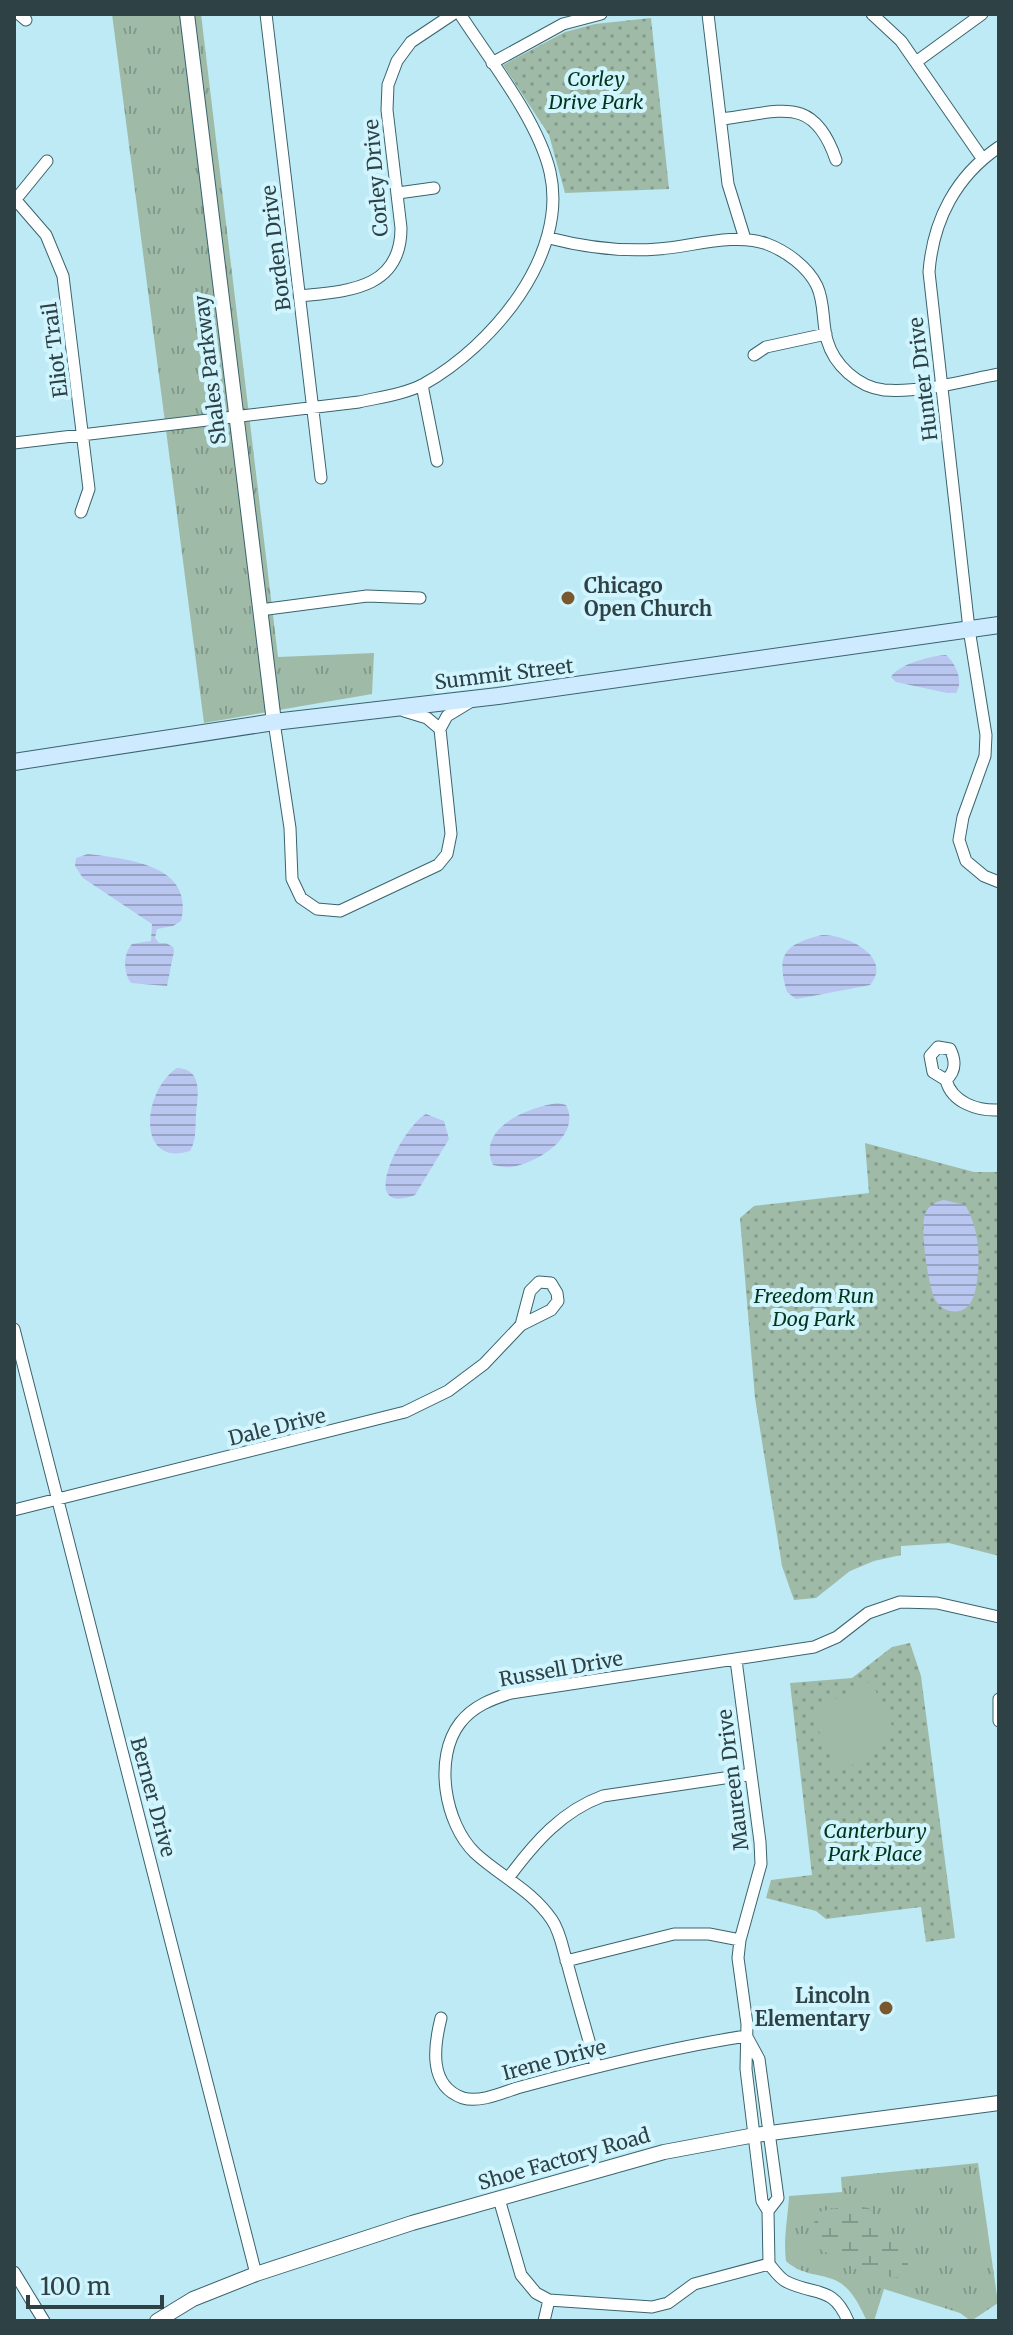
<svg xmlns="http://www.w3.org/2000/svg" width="1013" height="2335" font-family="Merriweather,serif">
<defs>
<pattern id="grass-tufts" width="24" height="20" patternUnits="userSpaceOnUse" patternTransform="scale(2)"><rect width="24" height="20" fill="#9fbba8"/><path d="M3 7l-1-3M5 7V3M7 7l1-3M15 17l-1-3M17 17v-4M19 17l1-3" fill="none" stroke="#829a8b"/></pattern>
<pattern id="wetland-marsh" width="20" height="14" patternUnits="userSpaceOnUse" patternTransform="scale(2)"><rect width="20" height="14" fill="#9fbba8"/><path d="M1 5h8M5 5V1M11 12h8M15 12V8" fill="none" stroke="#829a8b"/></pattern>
<pattern id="park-dots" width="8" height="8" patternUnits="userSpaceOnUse" patternTransform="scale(2)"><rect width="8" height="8" fill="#9fbba8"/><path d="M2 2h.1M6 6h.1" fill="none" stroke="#829a8b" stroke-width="1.8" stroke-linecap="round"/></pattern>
<pattern id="water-rules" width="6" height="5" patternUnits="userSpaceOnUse" patternTransform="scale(2)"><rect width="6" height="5" fill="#b9c6f0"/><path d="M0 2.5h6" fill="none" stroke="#97a2c4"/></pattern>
</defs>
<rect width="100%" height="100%" fill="#bdeaf4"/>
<path fill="url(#grass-tufts)" d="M112,14H201L278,657L374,653L372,694L204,723Z
M978,2163L998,2303L971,2321L960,2313L884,2289L874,2321H867C859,2305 852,2288 835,2280C817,2273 801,2275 786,2261C783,2240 788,2217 789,2196L842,2192L841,2177Z"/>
<path fill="url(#wetland-marsh)" d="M851,2205L868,2208C875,2217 879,2228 886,2236C896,2248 921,2263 900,2278L884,2276L872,2278L816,2247L814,2213Z"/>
<path fill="url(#park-dots)" d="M651,18L669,189L565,193L549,135L503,65L565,32L595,24Z
M865,1143L974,1172H999V1556L949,1543L901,1546V1555L874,1561L850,1571L816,1598L794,1600L782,1566L755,1398L740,1218L754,1206L869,1193Z
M910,1643L921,1676L955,1938L926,1942L921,1907L826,1919L816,1911L766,1898L771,1880L812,1875L790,1683L852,1678L892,1647Z"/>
<path fill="#9fbba8" d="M871,1681L892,1726L873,1756L837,1772L814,1720L817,1708Z"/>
<path fill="url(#water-rules)" d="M946,655C956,664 964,681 956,693H947L896,682L891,677C899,664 930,656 946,655Z
M88,854C126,859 195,864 181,921L173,926L157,929L155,938L159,943H166L173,947L174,951L167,986L131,983C123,972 123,954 132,944L151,941L152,924L83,878L75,866L76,858Z
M822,935C845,934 894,956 870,985L802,998L796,999L787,992C775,953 786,944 822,935Z
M177,1068C203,1069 198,1095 196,1113C195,1127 197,1139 190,1151C136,1168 142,1091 177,1068Z
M558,1103L566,1105C582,1135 538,1163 512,1167C506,1168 499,1166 493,1165C476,1128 528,1107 558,1103Z
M426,1114L444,1121L449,1139L415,1195C354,1218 403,1126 426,1114Z
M944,1200L965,1205C977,1224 980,1250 978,1272C976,1290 974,1315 950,1311C943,1309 940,1307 936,1301C928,1288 920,1228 925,1214C929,1205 935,1202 944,1200Z"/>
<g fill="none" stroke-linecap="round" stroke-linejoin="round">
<defs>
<path id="minor" d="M19,14L26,20
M266,14L321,478
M708,14L728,184L745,239
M872,14L901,41L982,158
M916,62L982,14
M492,63L563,24L601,14
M721,119C778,113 813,92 836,160
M999,147C956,176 933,220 929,272L969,629L986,735L985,756L963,817L959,840L966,861L984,876L999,882
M398,193L434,188
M14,198L46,235L63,276L89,489L81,512
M16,199L47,161
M549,238C584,247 621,252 658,249C690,247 736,232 767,244C786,251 808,267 817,286C825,303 822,323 827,340C834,365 858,387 884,390C921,393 962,381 999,374
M300,296C346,291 401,290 401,228L387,110L388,85L397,61L411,42L453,14
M754,355L766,347L826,334
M422,385L437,461
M14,443L359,402C381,397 405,394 424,384C492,346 569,255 550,172C538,120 489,59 460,14
M260,610L367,596L420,598
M404,711L427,718L440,729L447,716L470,702
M274,722L290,828L292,879L301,898L317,909L340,911L438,865L447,854L451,834L440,729
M946,1080C956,1071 956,1061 950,1049L938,1047L930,1056L933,1072L946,1080C952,1103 978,1111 999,1110
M14,1329L256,2274
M14,1510L405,1412L448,1391L484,1364L521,1325L551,1310L558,1301L557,1293L551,1283L539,1282L530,1291L521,1325
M736,1660L760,1842L761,1864L740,1940L738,1958L747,2024L746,2069L762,2201L768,2211L769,2264C774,2270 780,2279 787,2282C816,2296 833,2285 848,2321
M999,1699V1721
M509,1877C535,1842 562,1811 603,1796L751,1774
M566,1961L674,1934H709L740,1940
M441,2018C434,2046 428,2086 463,2098C479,2103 502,2093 517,2088C593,2067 668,2048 746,2036
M747,2037L759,2059L778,2198L768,2211
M596,2066C587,2033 577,2000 568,1966C563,1951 561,1933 552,1920C532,1890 501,1877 475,1853C445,1824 433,1758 460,1723C473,1706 492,1699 511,1693L814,1647L837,1637L868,1613L900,1602L937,1603L999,1617
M499,2199L521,2275L536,2293L549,2300L652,2307L668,2303L694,2284L769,2264
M14,2272L44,2321
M544,2321L549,2300"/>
<path id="tertiary" d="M187,14L274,722
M157,2321L193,2299L256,2274L412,2223L664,2152L755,2135L999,2103"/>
<path id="secondary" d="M14,762L274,722L498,696L999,625"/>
</defs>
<use href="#minor" stroke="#3a636d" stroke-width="13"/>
<use href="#tertiary" stroke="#3a636d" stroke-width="16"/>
<use href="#secondary" stroke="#3a636d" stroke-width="18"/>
<use href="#minor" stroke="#fff" stroke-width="11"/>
<use href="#tertiary" stroke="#fff" stroke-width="14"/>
<use href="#secondary" stroke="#ceeaff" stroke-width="16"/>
</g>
<g fill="#79582f" stroke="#d1f5fe" stroke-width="3">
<circle cx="568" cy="598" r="8"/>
<circle cx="886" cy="2008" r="8"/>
</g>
<g text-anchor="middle" stroke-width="8" stroke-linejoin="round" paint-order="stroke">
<g font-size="20" font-style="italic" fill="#00361c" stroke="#d1f5fe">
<text x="596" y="86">Corley<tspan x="596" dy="23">Drive Park</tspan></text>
<text x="814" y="1303">Freedom Run<tspan x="814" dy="23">Dog Park</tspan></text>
<text x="875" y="1838">Canterbury<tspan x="875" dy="23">Park Place</tspan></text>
</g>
<g font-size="20" fill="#2e4145" stroke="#d1f5fe">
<text transform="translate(376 178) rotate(-95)" y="7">Corley Drive</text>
<text transform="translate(276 248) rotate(-97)" y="7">Borden Drive</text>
<text transform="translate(55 350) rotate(-97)" y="7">Eliot Trail</text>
<text transform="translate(210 370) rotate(-97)" y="7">Shales Parkway</text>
<text transform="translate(923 379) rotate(-97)" y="7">Hunter Drive</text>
<text transform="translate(504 674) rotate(-7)" y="7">Summit Street</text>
<text transform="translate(277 1427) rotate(-14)" y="7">Dale Drive</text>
<text transform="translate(561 1669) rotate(-10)" y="7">Russell Drive</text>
<text transform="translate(733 1780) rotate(-97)" y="7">Maureen Drive</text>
<text transform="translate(153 1797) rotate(75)" y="7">Berner Drive</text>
<text transform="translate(554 2060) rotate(-15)" y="7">Irene Drive</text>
<text transform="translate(564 2159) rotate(-16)" y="7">Shoe Factory Road</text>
</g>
<g font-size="20" font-weight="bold" fill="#2e4145" stroke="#d1f5fe" text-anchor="start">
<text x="584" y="593">Chicago<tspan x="584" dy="23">Open Church</tspan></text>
<text x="870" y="2003" text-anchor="end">Lincoln<tspan x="870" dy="23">Elementary</tspan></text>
</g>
</g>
<rect width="1013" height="2335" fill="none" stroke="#2e4145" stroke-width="32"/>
<path d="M28 2295v12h134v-12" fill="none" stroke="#2e4145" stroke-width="4"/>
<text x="40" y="2295" font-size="24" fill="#2e4145" stroke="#d1f5fe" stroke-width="6" paint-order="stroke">100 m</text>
</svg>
